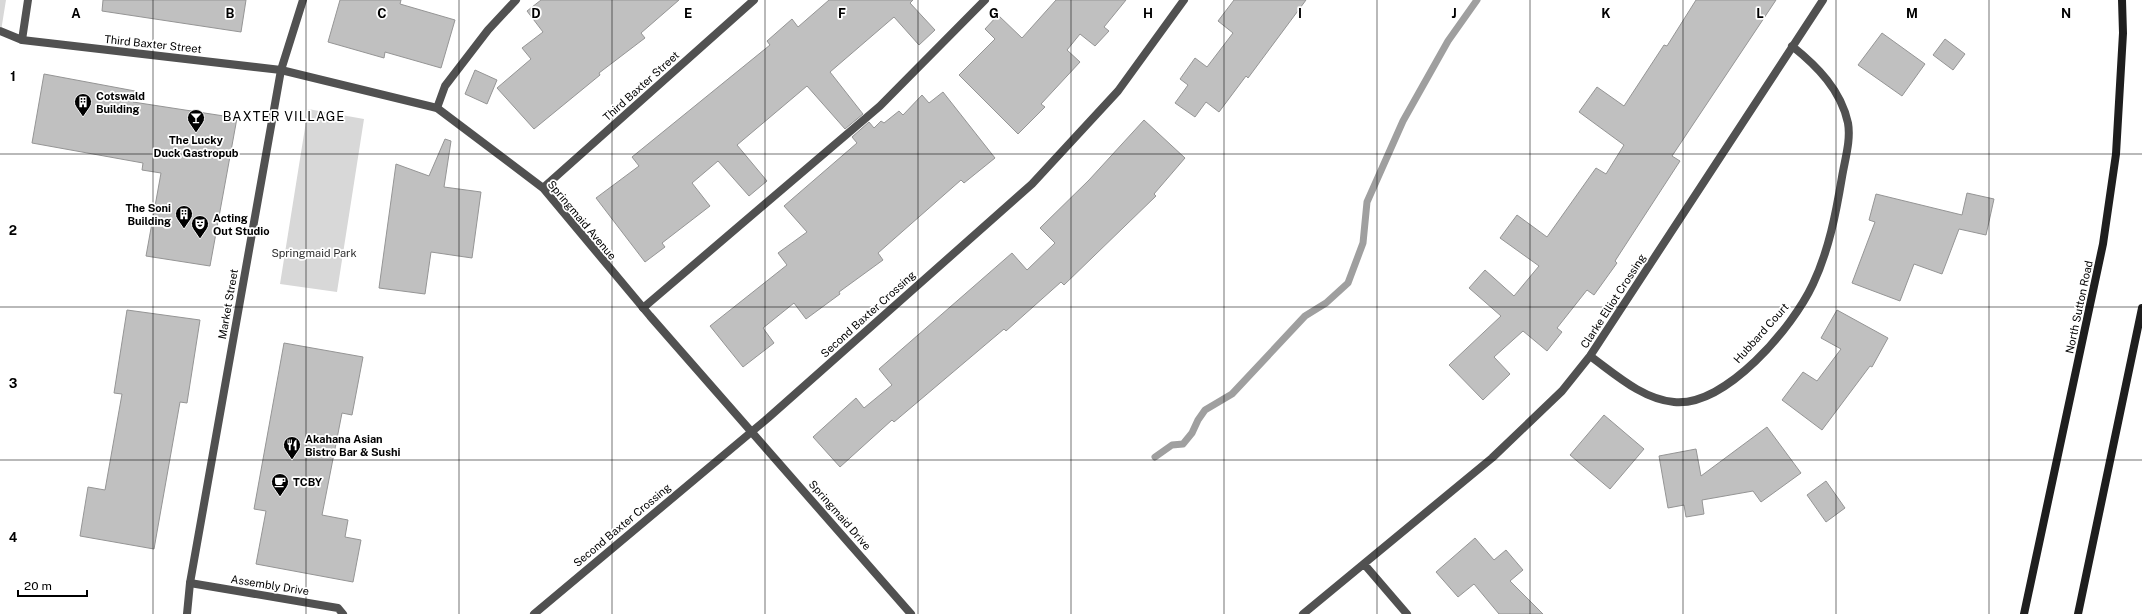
<svg xmlns="http://www.w3.org/2000/svg" width="2142" height="614" font-family="'Public Sans',sans-serif">
<rect width="100%" height="100%" fill="#fff"/>
<path fill="#d8d8d8" d="M0,0H6L1,31H0Z
M308,109L364,119L337,292L280,284Z"/>
<g fill="none" stroke-linecap="round" stroke-linejoin="round">
<path stroke="#9f9f9f" stroke-width="7" d="M1155,457L1172,445L1183,444L1192,433L1198,420L1205,410L1232,394L1305,316L1326,303L1348,283L1363,243L1367,202L1403,121L1448,41L1477,0"/>
</g>
<path fill="#c0c0c0" stroke="#959595" d="M103,0H246L241,32L102,11Z
M340,0H401L400,4L455,20L441,68L385,52L384,58L328,42Z
M541,0H679L641,33L645,38L599,73L600,75L534,129L497,88L531,59L522,48L543,32L527,11Z
M829,0H913L910,3L935,30L919,45L894,17L830,72L863,114L845,129L807,86L737,145L767,181L749,196L718,161L692,183L710,206L662,243L665,247L645,262L596,198L639,166L632,157L770,45L767,41L792,19L798,27Z
M1056,0H1126L1104,27L1109,31L1095,46L1080,34L1067,50L1080,62L1041,104L1045,107L1018,134L959,75L995,39L985,29L998,15L1022,38Z
M1234,0H1306L1248,78L1246,76L1219,112L1206,102L1195,117L1175,103L1188,85L1180,79L1195,58L1207,67L1233,33L1218,21Z
M1696,0H1776L1672,156L1680,161L1615,261L1617,263L1594,295L1587,290L1557,328L1562,332L1547,351L1523,331L1494,357L1510,374L1483,400L1449,365L1501,316L1469,288L1485,270L1514,296L1539,266L1500,238L1517,215L1547,237L1596,168L1606,174L1624,145L1579,112L1597,87L1624,106L1664,45L1667,46Z
M1882,33L1925,64L1902,96L1858,65Z
M1945,39L1965,54L1953,70L1933,55Z
M475,70L497,80L487,104L465,94Z
M44,74L135,91L133,102L237,118L210,266L146,256L161,173L142,170L143,163L32,143Z
M943,92L995,158L964,183L961,180L878,253L883,260L839,292L840,294L806,319L794,303L763,328L774,343L743,367L710,326L787,265L778,253L807,232L784,206L857,143L852,137L869,122L874,128L881,121L884,123L899,111L903,115L922,95L929,103Z
M1144,120L1185,158L1154,194L1156,196L1064,285L1061,282L1006,331L1004,329L894,422L892,420L840,467L813,437L856,398L864,408L892,385L879,369L1012,253L1027,270L1055,243L1040,228L1089,180Z
M445,139L451,141L444,187L481,192L472,258L431,252L425,294L379,288L396,164L429,176Z
M1967,193L1994,199L1986,235L1959,229L1942,274L1914,264L1900,301L1852,283L1875,222L1869,220L1876,194L1962,215Z
M127,310L200,320L187,403L180,402L154,549L80,536L88,487L105,490L122,394L114,393Z
M1837,310L1888,338L1872,367L1870,366L1822,430L1782,400L1803,372L1817,381L1841,349L1821,338Z
M284,343L363,357L352,415L342,413L322,515L348,520L345,537L361,540L353,582L256,564L266,511L254,509Z
M1604,415L1644,449L1610,489L1570,455Z
M1767,427L1801,473L1761,502L1753,491L1702,500L1704,514L1686,517L1684,505L1668,508L1659,456L1696,449L1701,476Z
M1826,481L1845,508L1826,522L1807,495Z
M1475,538L1494,560L1506,550L1523,570L1510,581L1543,614H1499L1474,584L1458,597L1436,572Z"/>
<g fill="none" stroke-linecap="round" stroke-linejoin="round">
<path stroke="#515151" stroke-width="8" d="M437,108L445,86L488,30L516,0
M643,308L880,106L985,0"/>
<path stroke="#515151" stroke-width="8" d="M0,31L22,40L281,70L437,108L543,188L650,316L911,614
M22,40L28,0
M543,188L754,0
M1590,356C1615,374 1642,399 1674,402C1726,407 1793,327 1813,284C1829,250 1836,213 1842,177C1845,159 1851,140 1848,123C1841,90 1817,66 1792,46
M1364,564L1407,614
M190,583L338,608L343,614
M534,614L768,418L1032,184L1118,91L1184,0
M1303,614L1492,458L1562,391L1590,356L1823,0"/>
<path stroke="#515151" stroke-width="8" d="M187,614L190,583L281,70L303,0"/>
<path stroke="#1e1e1e" stroke-width="8" d="M2024,614L2103,244L2116,154L2123,33L2122,0
M2078,614L2142,308"/>
</g>
<path fill="none" stroke="#000" stroke-width="1" stroke-opacity="0.55" d="M153,0V614M306,0V614M459,0V614M612,0V614M765,0V614M918,0V614M1071,0V614M1224,0V614M1377,0V614M1530,0V614M1683,0V614M1836,0V614M1989,0V614M0,154H2142M0,307H2142M0,460H2142"/>
<defs>
<symbol id="building-pin" viewBox="-11 -11 22 30"><path d="M0 17L-7.5 6A9.5 9.5 0 1 1 7.5 6Z" fill="#000" stroke="#fff"/><path d="M-4-6H4V6H1V3H-1V6H-4ZM-2.5-4.3h1.7v1.8h-1.7ZM.8-4.3h1.7v1.8H.8ZM-2.5-1h1.7V.8h-1.7ZM.8-1h1.7V.8H.8Z" fill="#fff"/></symbol>
<symbol id="bar-pin" viewBox="-11 -11 22 30"><path d="M0 17L-7.5 6A9.5 9.5 0 1 1 7.5 6Z" fill="#000" stroke="#fff"/><path d="M-6-5H6L.8 .8V4.5H3.5V6h-7V4.5H-.8V.8Z" fill="#fff"/></symbol>
<symbol id="theatre-pin" viewBox="-11 -11 22 30"><path d="M0 17L-7.5 6A9.5 9.5 0 1 1 7.5 6Z" fill="#000" stroke="#fff"/><path d="M-5-5.5Q0-4 5-5.5V0Q5 5 0 6Q-5 5-5 0ZM-3.3-2.5H-1v1.5H-3.3ZM1-2.5H3.3v1.5H1ZM-2.8 1Q0 5.5 2.8 1Z" fill="#fff"/></symbol>
<symbol id="restaurant-pin" viewBox="-11 -11 22 30"><path d="M0 17L-7.5 6A9.5 9.5 0 1 1 7.5 6Z" fill="#000" stroke="#fff"/><path d="M-5-6h1v4h1v-4h1v4h1v-4h1v5L-1.5 .5V6h-2V.5L-5-1ZM5-6V6H3V1.5H1.5Q1.5-4 5-6Z" fill="#fff"/></symbol>
<symbol id="cafe-pin" viewBox="-11 -11 22 30"><path d="M0 17L-7.5 6A9.5 9.5 0 1 1 7.5 6Z" fill="#000" stroke="#fff"/><path d="M-5.5-4.5H6V0H3Q3 3.5 0 3.5H-2.5Q-5.5 3.5-5.5 0ZM3-3.2v2h1.7v-2ZM-6 4.5H4V6H-6Z" fill="#fff"/></symbol>
</defs>
<g fill-rule="evenodd">
<use href="#building-pin" x="73" y="92" width="20" height="27"/>
<use href="#bar-pin" x="186" y="108" width="20" height="27"/>
<use href="#building-pin" x="174" y="204" width="20" height="27"/>
<use href="#theatre-pin" x="190" y="214" width="20" height="27"/>
<use href="#restaurant-pin" x="282" y="435" width="20" height="27"/>
<use href="#cafe-pin" x="270" y="472" width="20" height="27"/>
</g>
<g text-anchor="middle" stroke-width="3.5" stroke-linejoin="round" paint-order="stroke">
<g font-size="11" fill="#000" stroke="#fff">
<text transform="translate(153 44) rotate(6)" y="4">Third Baxter Street</text>
<text transform="translate(641 86) rotate(-42)" y="4">Third Baxter Street</text>
<text transform="translate(582 220) rotate(50)" y="4">Springmaid Avenue</text>
<text transform="translate(1613 301) rotate(-57)" y="4">Clarke Elliot Crossing</text>
<text transform="translate(228 304) rotate(-80)" y="4">Market Street</text>
<text transform="translate(2079 307) rotate(-78)" y="4">North Sutton Road</text>
<text transform="translate(868 314) rotate(-42)" y="4">Second Baxter Crossing</text>
<text transform="translate(1761 333) rotate(-48)" y="4">Hubbard Court</text>
<text transform="translate(840 515) rotate(49)" y="4">Springmaid Drive</text>
<text transform="translate(622 525) rotate(-40)" y="4">Second Baxter Crossing</text>
<text transform="translate(270 585) rotate(9)" y="4">Assembly Drive</text>
</g>
<g font-size="11" font-weight="bold" fill="#000" stroke="#fff" text-anchor="start">
<text x="96" y="100">Cotswald<tspan x="96" dy="13">Building</tspan></text>
<text x="196" y="144" text-anchor="middle">The Lucky<tspan x="196" dy="13">Duck Gastropub</tspan></text>
<text x="171" y="212" text-anchor="end">The Soni<tspan x="171" dy="13">Building</tspan></text>
<text x="213" y="222">Acting<tspan x="213" dy="13">Out Studio</tspan></text>
<text x="305" y="443">Akahana Asian<tspan x="305" dy="13">Bistro Bar &amp; Sushi</tspan></text>
<text x="293" y="486">TCBY</text>
</g>
<g font-size="11" fill="#2f2f2f" stroke="#fff">
<text x="314" y="257">Springmaid Park</text>
</g>
<g font-size="13" letter-spacing="1" fill="#000" stroke="#fff">
<text x="284" y="121">BAXTER VILLAGE</text>
</g>
</g>
<g font-size="13" text-anchor="middle" font-weight="bold" fill="#000" stroke="#fff" stroke-width="3.5" stroke-linejoin="round" paint-order="stroke">
<text x="76" y="18">A</text>
<text x="230" y="18">B</text>
<text x="382" y="18">C</text>
<text x="536" y="18">D</text>
<text x="688" y="18">E</text>
<text x="842" y="18">F</text>
<text x="994" y="18">G</text>
<text x="1148" y="18">H</text>
<text x="1300" y="18">I</text>
<text x="1454" y="18">J</text>
<text x="1606" y="18">K</text>
<text x="1760" y="18">L</text>
<text x="1912" y="18">M</text>
<text x="2066" y="18">N</text>
<text x="13" y="81">1</text>
<text x="13" y="235">2</text>
<text x="13" y="388">3</text>
<text x="13" y="542">4</text>
</g>
<path d="M18 590v6h69v-6" fill="none" stroke="#000000" stroke-width="2"/>
<text x="24" y="590" font-size="12" fill="#000000" stroke="#ffffff" stroke-width="3" paint-order="stroke">20 m</text>
</svg>
